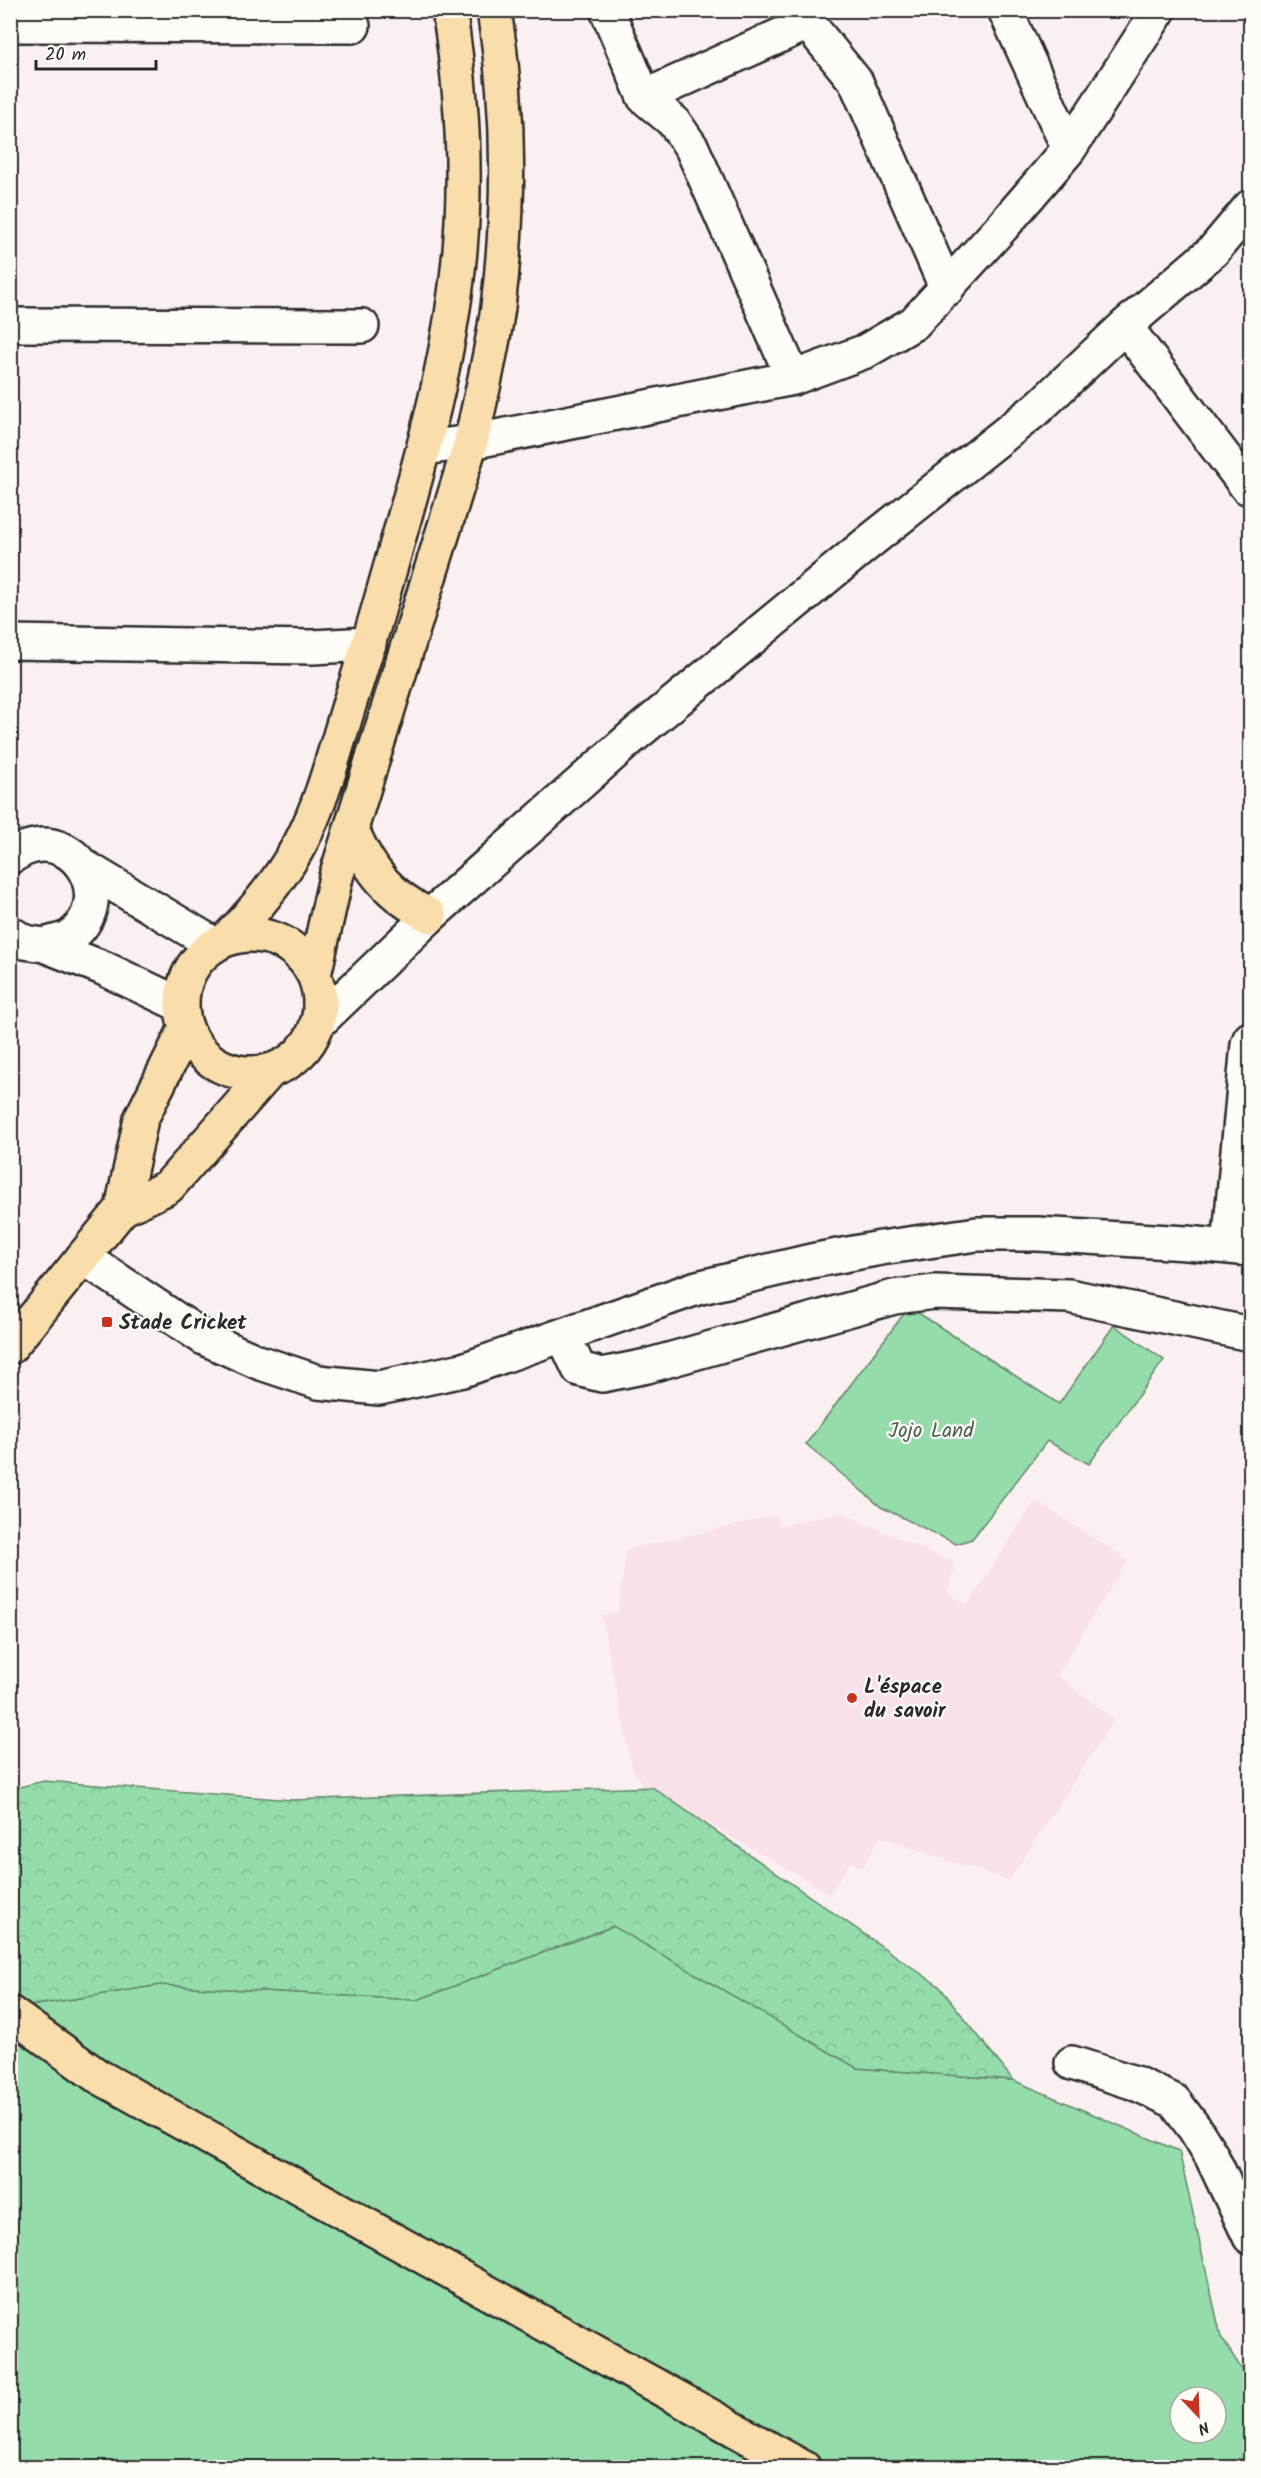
<svg xmlns="http://www.w3.org/2000/svg" width="1261" height="2478" font-family="Kalam,sans-serif">
<defs>
<pattern id="forest-crowns" width="20" height="18" patternUnits="userSpaceOnUse" patternTransform="scale(1.5)"><rect width="20" height="18" fill="#94dcaa"/><path d="M2 6a3 3 0 1 1 6 0M12 15a3 3 0 1 1 6 0" fill="none" stroke="#80bd92"/></pattern>
</defs>
<rect width="100%" height="100%" fill="#fbf0f1"/>
<filter id="ink" filterUnits="userSpaceOnUse"><feTurbulence type="fractalNoise" baseFrequency=".0167" numOctaves="2"/><feDisplacementMap in="SourceGraphic" scale="12" xChannelSelector="R" yChannelSelector="G"/><feConvolveMatrix kernelMatrix="1 2 1 2 8 2 1 2 1" color-interpolation-filters="sRGB"/></filter>
<g filter="url(#ink)">
<path fill="#f9e1ea" d="M1035,1500L1128,1560L1057,1675L1114,1720L1009,1881L880,1837L863,1868L850,1862L830,1894L645,1787L632,1768L601,1615L618,1612L626,1550L778,1515L779,1526L840,1512L956,1564L947,1592L968,1605Z"/>
<path fill="#94dcaa" stroke="#60846a" stroke-width="1.5" fill-rule="evenodd" d="M909,1307L1059,1404L1114,1325L1164,1360L1089,1464L1047,1441L972,1539L956,1544L881,1507L806,1444Z
M614,1926L857,2068L1013,2080L1179,2151L1221,2337L1250,2382V2467L11,2468V2009L160,1985L417,2000ZM1180,2397H1216V2433H1180Z"/>
<path fill="url(#forest-crowns)" stroke="#60846a" stroke-width="1.5" d="M44,1781L292,1800L652,1787L939,1986L1013,2080L857,2068L613,1926L417,2000L160,1985L11,2009V1789Z"/>
<g fill="none" stroke-linecap="round" stroke-linejoin="round">
<defs>
<path id="minor" d="M607,10L644,97L674,122L692,148L793,378
M803,10L808,23L856,82L947,289
M1005,10L1069,149
M10,25L353,26
M644,97L808,23
M10,325L362,326
M1125,326L1247,487L1250,486
M424,448L471,442L793,378L866,351L914,323L1002,227L1069,149L1159,10
M10,642L312,647L369,644
M10,857C16,854 21,850 27,848C78,830 117,900 71,936C64,941 52,942 44,945
M83,866L215,945
M10,933L24,942L44,945L103,968L181,1005
M317,1024L430,916L631,738L869,542L1039,407L1125,326L1213,251L1250,207
M1229,1247L1248,1044L1250,1039
M83,1257L204,1338L258,1362L318,1382L379,1388L463,1370L697,1288L811,1261L881,1248L977,1234H1038L1187,1243L1250,1249
M563,1335L579,1369L602,1375L647,1366L894,1297L935,1292L1069,1296L1250,1334
M1072,2063L1135,2083L1174,2101L1195,2129L1211,2155L1250,2237"/>
<path id="major" d="M352,830C370,872 389,895 430,916
M182 1004a69 69 0 1 1 138 0a69 69 0 1 1-138 0Z
M227,939C256,909 281,879 301,842C324,798 336,746 351,699C371,639 387,579 404,519C429,431 452,343 460,250C467,170 462,90 449,10
M314,975L336,877L471,442C481,397 492,352 498,307C510,209 510,108 494,10
M122,1209L141,1119L186,1028
M10,1347L122,1209L168,1187L270,1071
M10,2013L96,2075L804,2468"/>
</defs>
<use href="#minor" stroke="#2b2b2b" stroke-width="38"/>
<use href="#major" stroke="#2b2b2b" stroke-width="38"/>
<use href="#minor" stroke="#fdfcf7" stroke-width="33"/>
<use href="#major" stroke="#f9deab" stroke-width="33"/>
</g>
</g>
<g fill="#c8321e" stroke="#fdfcf7" stroke-width="2">
<rect x="101" y="1316" width="12" height="12" rx="3"/>
<circle cx="852" cy="1698" r="6"/>
</g>
<g text-anchor="middle" stroke-width="4.5" stroke-linejoin="round" paint-order="stroke">
<g font-size="21" font-weight="bold" fill="#2b2b2b" stroke="#fdfcf7" text-anchor="start">
<text x="119" y="1329">Stade Cricket</text>
<text x="864" y="1693">L'éspace<tspan x="864" dy="24">du savoir</tspan></text>
</g>
<g font-size="21" fill="#4a6051" stroke="#fdfcf7">
<text x="931" y="1437">Jojo Land</text>
</g>
</g>
<rect width="1261" height="2478" fill="none" stroke="#fdfcf7" stroke-width="36"/>
<rect x="18" y="18" width="1225" height="2442" fill="none" stroke="#2b2b2b" stroke-width="2" filter="url(#ink)"/>
<g transform="translate(1198 2415) rotate(157)"><circle r="28" fill="#fdfcf7" stroke="#a9a8a5" stroke-width="1.5"/>
<path d="M0-4.5L10 22L0 15L-10 22Z" fill="#c8321e"/>
<text y="-9" font-size="16" font-weight="bold" text-anchor="middle" fill="#2b2b2b">N</text>
</g>
<path d="M36 60v9h120v-9" fill="none" stroke="#2b2b2b" stroke-width="3"/>
<text x="45" y="60" font-size="18" fill="#2b2b2b" stroke="#fdfcf7" stroke-width="4.5" paint-order="stroke">20 m</text>
</svg>
